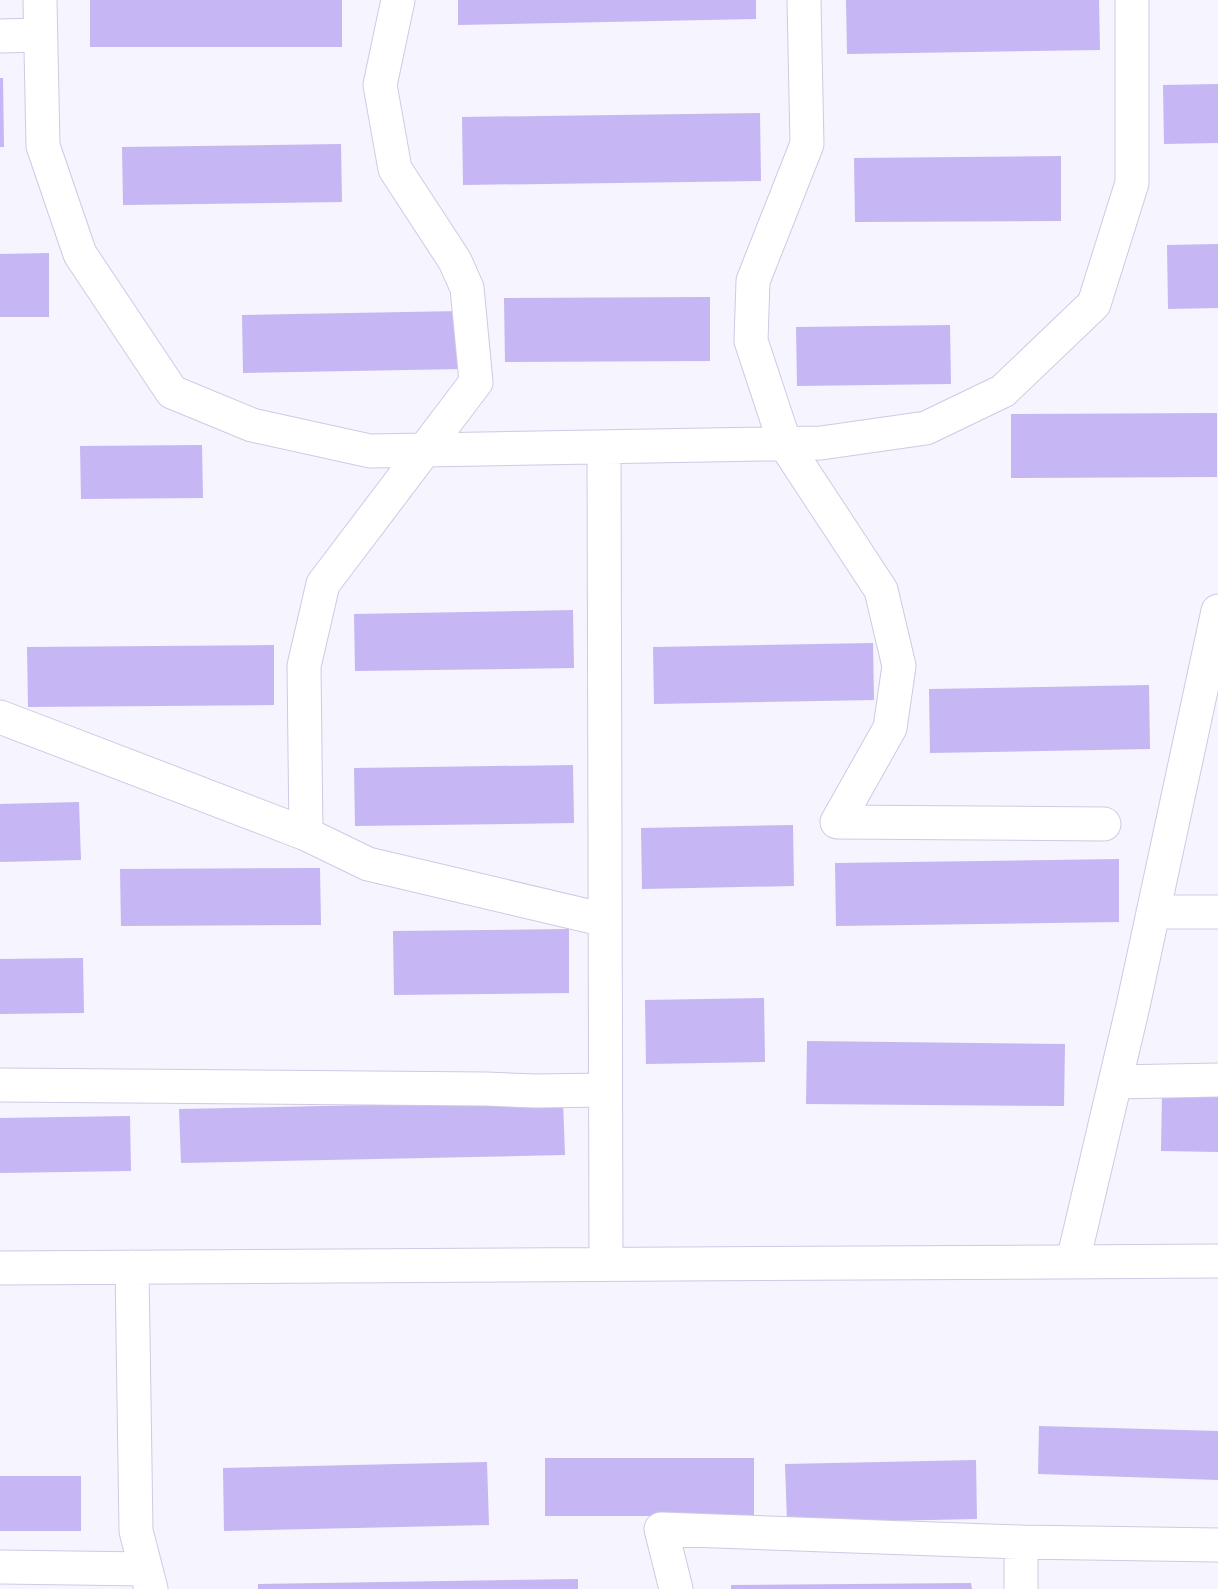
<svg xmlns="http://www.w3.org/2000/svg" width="1218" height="1589" font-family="Karla,sans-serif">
<rect width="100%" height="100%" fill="#f6f4fe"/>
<path fill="#c6b6f4" d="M90,0H342V47H90Z
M458,0H756V19L458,25Z
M846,0H1099L1100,50L847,54Z
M0,78H3L4,147H0Z
M1218,84V143L1164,144L1163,85Z
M760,113L761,181L463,185L462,117Z
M341,144L342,202L123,205L122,147Z
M1061,156V221L855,222L854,158Z
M1218,244V308L1168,309L1167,245Z
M49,253V317H0V254Z
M710,297V361L505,362L504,298Z
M461,311L462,369L243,373L242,315Z
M950,325L951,384L797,386L796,327Z
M1217,413V477L1011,478V414Z
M202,445L203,498L81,499L80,446Z
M573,610L574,668L355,671L354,614Z
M873,643L874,700L654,704L653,647Z
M274,645V705L28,707L27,647Z
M1149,685L1150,749L930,753L929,689Z
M573,765L574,823L355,826L354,768Z
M79,802L81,860L0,862V804Z
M793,825L794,886L642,889L641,828Z
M1119,859V922L836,926L835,863Z
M320,868L321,925L121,926L120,869Z
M569,929V993L394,995L393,931Z
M83,958L84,1013L0,1014V959Z
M764,998L765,1062L646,1064L645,1000Z
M807,1041L1065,1044L1064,1106L806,1104Z
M1162,1093L1218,1094V1152L1161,1151Z
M563,1101L565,1155L181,1163L179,1109Z
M130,1116L131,1171L0,1173V1118Z
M1039,1426L1218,1431V1480L1038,1474Z
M545,1458H754V1516H545Z
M976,1460L977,1519L787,1523L785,1464Z
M487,1462L489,1525L224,1531L223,1468Z
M0,1476H81V1531H0Z
M578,1579V1589H258V1584Z
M971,1583L972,1589H731V1585Z"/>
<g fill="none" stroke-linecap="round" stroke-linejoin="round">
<defs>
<path id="minor" d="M40,0L43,146L80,254L172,392L252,425L370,451L821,443L926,428L1003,391L1094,304L1132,183V0
M398,0L380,85L395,169L455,261L467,288L476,382L323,584L304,666L306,834L368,864L605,920
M804,0L807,144L753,281L751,341L785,444L881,590L899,666L890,728L837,822L1104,824
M0,36L40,35
M604,447L606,1264
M0,717L306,834
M1153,912H1218
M1115,1082L1218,1080
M0,1085L486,1089L535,1091L605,1090
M1073,1261L1133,1006L1218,611
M132,1267L136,1531L151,1589
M0,1268L1218,1261
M0,1567L146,1569
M676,1589L661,1529L1021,1542
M1021,1589V1542L1218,1545"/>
</defs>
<use href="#minor" stroke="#d0c9e3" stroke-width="35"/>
<use href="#minor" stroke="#fff" stroke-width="33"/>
</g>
</svg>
